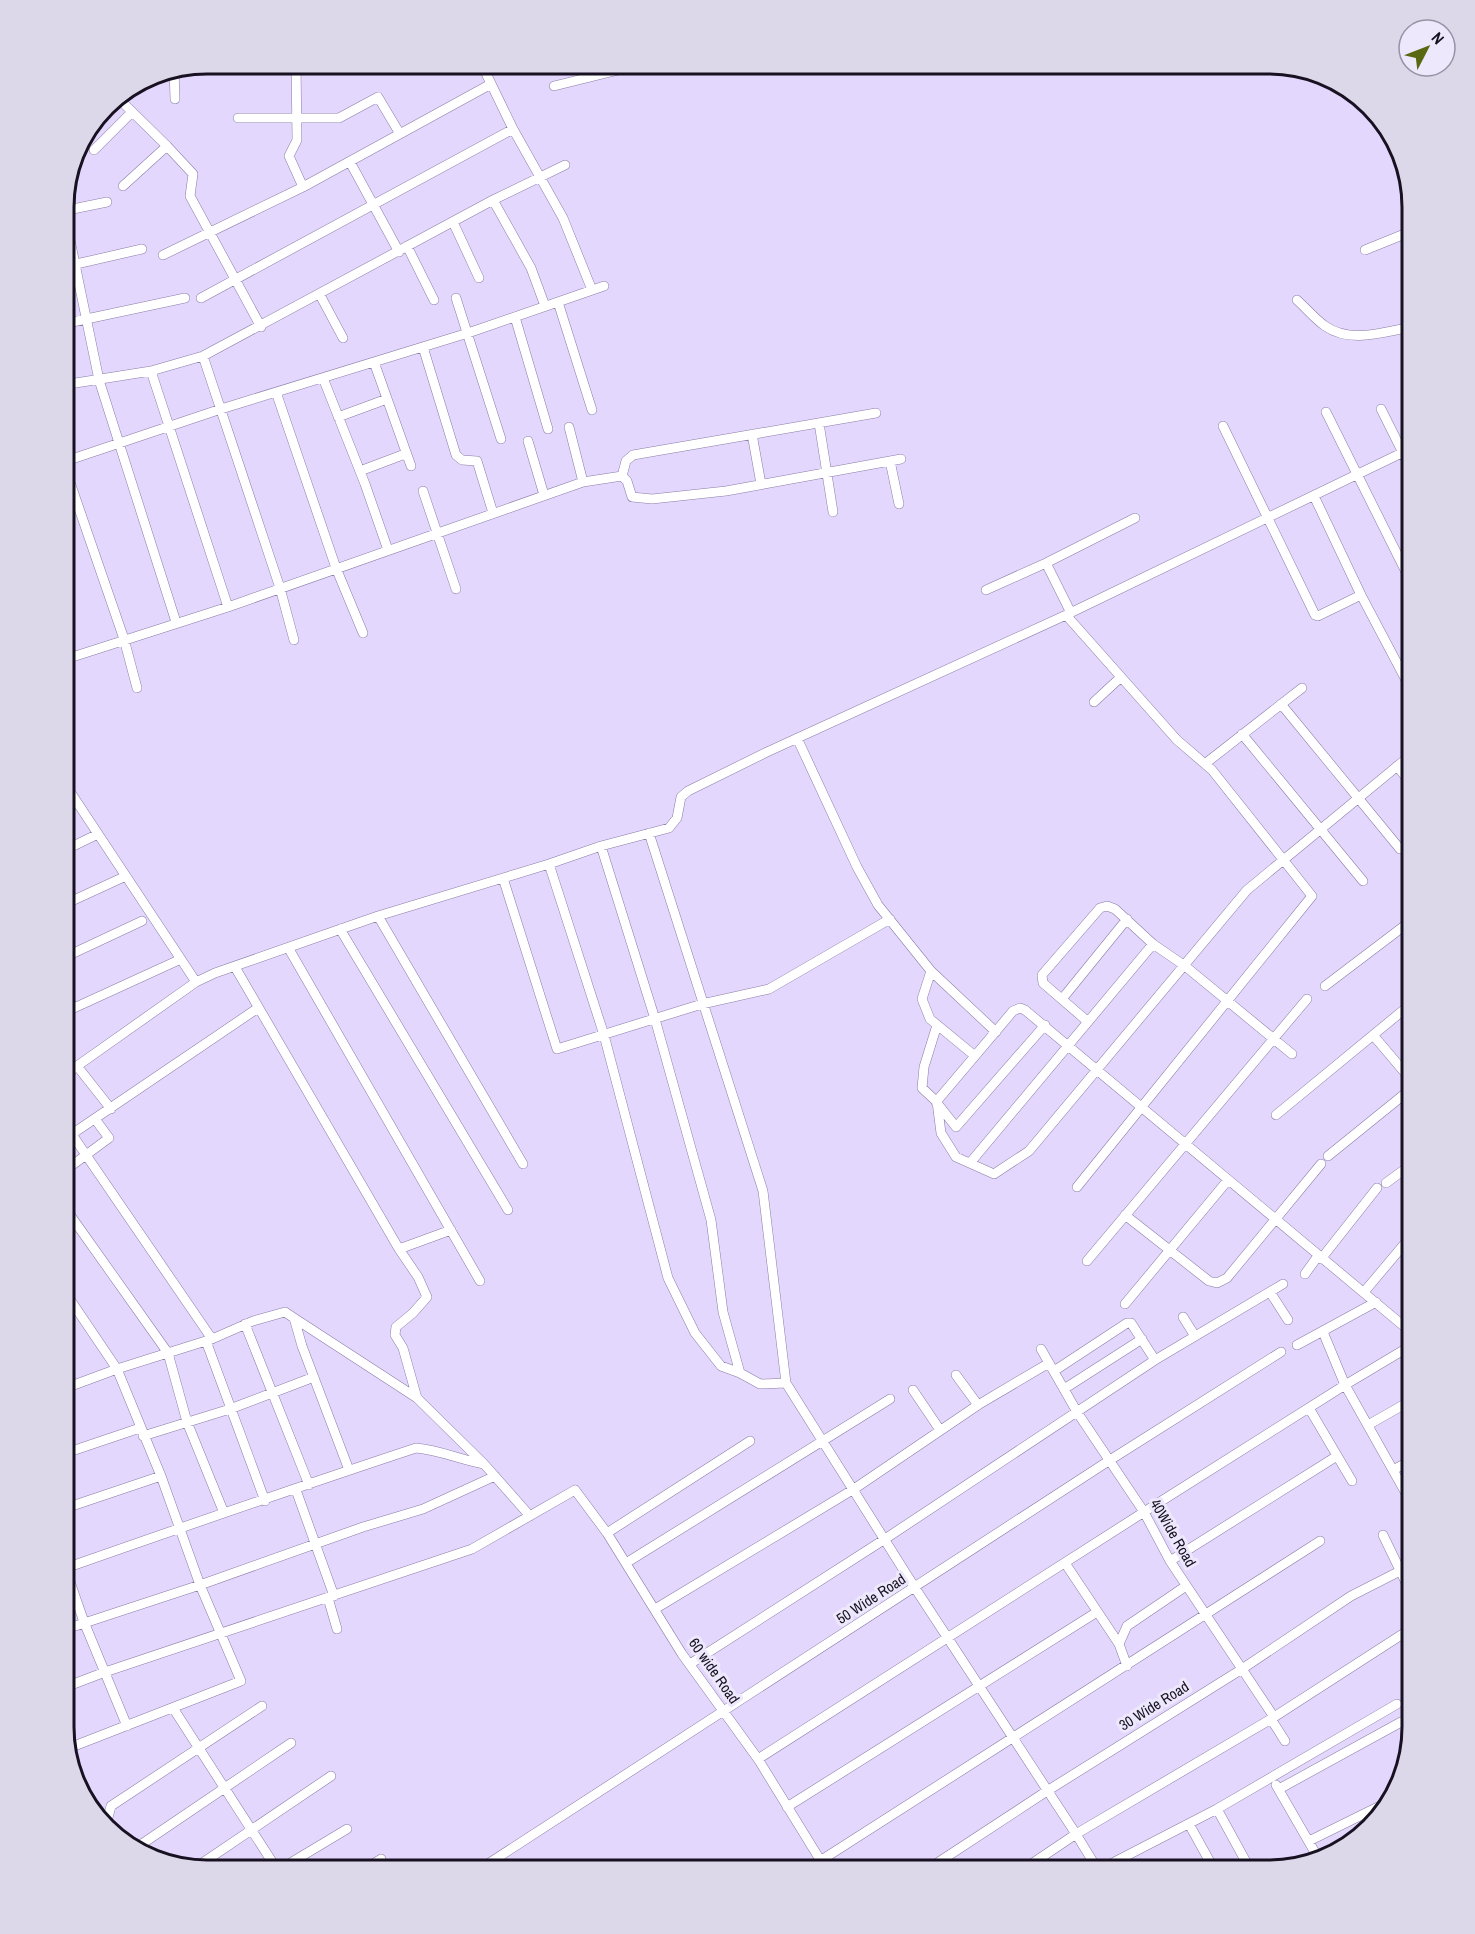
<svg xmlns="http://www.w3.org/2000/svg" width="1475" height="1934" font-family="'Archivo Narrow',sans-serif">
<rect width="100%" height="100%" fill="#e4d7fd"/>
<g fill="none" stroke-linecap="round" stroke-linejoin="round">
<defs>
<path id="minor" d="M296,63L297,140L289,156L303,187
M481,63L513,129L563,218L592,290
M238,67L386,64
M174,69L175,99
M554,86L647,63
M116,96L167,146L193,174L190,196L261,327
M238,118H339L378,97L400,134
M94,150L132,112
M350,162L399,252
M123,186L167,146
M493,200L531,268L545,306
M63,211L107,202
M64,211L99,380L176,622
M453,222L479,278
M407,246L434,300
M1365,250L1412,231
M163,255L303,187L491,84
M63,267L142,249
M1407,294L1412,292
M320,295L343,338
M201,298L513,129
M456,298L501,439
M1297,300C1306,308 1315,319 1325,326C1351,344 1383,332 1412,327
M558,302L592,410
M515,317L548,429
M63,324L185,298
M423,347L456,455L462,460L477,461L493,513
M203,356L280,588L294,640
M374,362L411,466
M151,371L228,607
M323,378L365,484L388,550
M63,385L151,371L203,356L493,200L565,165
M276,392L336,568L363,633
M1381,409L1412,471
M1326,412L1412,584
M338,417L387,399
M819,423L833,512
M1223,426L1315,615L1318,616L1361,595
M569,427L583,482
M752,434L761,484
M528,441L544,495
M890,461L899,504
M63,462L221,409L468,333L604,286
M63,462L124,639L137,688
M360,471L405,454
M622,476L627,481L632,497L652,499L726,491L901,459
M622,476L626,461L633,455L876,413
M423,491L456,589
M1314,496L1361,595L1407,682
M1046,563L1071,613
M986,590L1046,563L1135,518
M1066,615L1177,740L1212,770L1312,896L1077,1187
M63,641L68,658
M63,660L228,607L583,482L622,476
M1094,702L1121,677
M1281,704L1400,849
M1408,704L1412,709
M1242,734L1363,881
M797,738L857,867L878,905L931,971L922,999L930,1019L975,1056
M1206,763L1302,688
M1397,766L1412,785
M63,781L196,982
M649,833L763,1191L786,1383
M601,846L655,1019L711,1220L723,1312L740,1373L760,1384L786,1383L915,1588L1076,1834L1098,1870
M63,851L98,834
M549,864L604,1035L668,1278L695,1333L721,1366L740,1373
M503,878L557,1049L702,1004L769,989L890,919
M1406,880L1412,888
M63,905L126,876
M378,916L523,1164
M340,929L508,1210
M289,949L480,1281
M63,958L142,921
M235,967L399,1249L418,1277L427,1297L413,1313L396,1327L395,1335L403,1348L417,1398
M931,971L996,1032
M63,985L73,1008
M1325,986L1412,920
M1062,999L1127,919
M63,1013L181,959
M1087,1021L1043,983L1042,975L1100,908L1107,906L1115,909L1153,944L1185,966L1292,1054
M937,1025L924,1067L922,1088L937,1102L941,1133L956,1157L994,1174L1029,1151L1247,890L1412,754
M1373,1035L1412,1081
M77,1066L111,1109
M63,1076L196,982L215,973L378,916L549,864L601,846L669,828L677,818L681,797L688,791L767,752L1066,615L1412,448
M936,1102L1013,1011L1020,1008L1025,1010L1412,1333
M937,1103L956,1127L1045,1025
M1276,1115L1412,1003
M95,1119L109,1138L86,1155L212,1339
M72,1134L258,1008
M1328,1156L1412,1088
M970,1163L1153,944
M63,1172L86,1155L63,1121
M1386,1183L1412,1164
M63,1205L168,1353L187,1422L224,1513
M1125,1215L1209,1281L1217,1283L1227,1278L1321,1164
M399,1249L451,1230
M1321,1259L1377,1188
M1087,1261L1307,999
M1305,1274L1318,1256
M63,1289L117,1369L161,1476L200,1585L241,1681L69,1748
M1270,1292L1288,1320
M1364,1292L1412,1235
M1125,1304L1228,1180
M1183,1317L1195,1336
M294,1318L417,1398L484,1464L530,1516
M245,1324L309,1485
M1323,1332L1345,1385L1412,1504
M206,1341L265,1501
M1297,1345L1376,1302
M1041,1349L1077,1412L1144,1512L1170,1561L1274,1717
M63,1370L73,1385
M1054,1371L1127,1323H1131L1155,1360
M956,1375L978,1405
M63,1389L117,1369L212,1339L253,1321L285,1312L294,1318L302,1346L349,1470
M1064,1389L1142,1339
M913,1390L940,1430
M1309,1408L1352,1481
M1368,1425L1412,1400
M143,1436L230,1409L314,1377
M63,1454L140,1428
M1393,1470L1412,1460
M296,1490L334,1596
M63,1509L161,1476
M607,1533L750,1441
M1383,1535L1412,1595
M1170,1561L1337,1456
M63,1562L84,1622L127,1726
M626,1563L890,1399
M1065,1563L1119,1644
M63,1569C180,1528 298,1487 416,1448C440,1450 461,1460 484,1464
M328,1598L337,1629
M655,1609L854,1489L978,1405L1049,1363
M63,1630L200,1585L363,1527L423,1509L495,1476
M690,1664L885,1539L1155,1360L1283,1284
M1127,1666L1119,1644L1127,1626L1186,1586
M63,1688L105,1672L472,1549L575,1490L607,1533L682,1654L758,1759L827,1871
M173,1708L278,1871
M1271,1719L1285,1741
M758,1759L1144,1512L1345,1385L1412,1345
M1276,1785L1317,1856
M1279,1789L1401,1722
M787,1807L1097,1612
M1217,1809L1251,1871
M1189,1824L1215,1871
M106,1825L111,1806L262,1706
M1309,1841L1392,1800
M133,1850L291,1743
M820,1861L1320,1541
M195,1868L331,1776
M277,1871L347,1829
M362,1871L381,1859
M477,1871L1110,1460L1281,1352
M925,1871L1047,1791L1242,1669L1351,1596L1400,1571
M1021,1871L1076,1834L1271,1719L1412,1628
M1097,1871L1217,1809L1397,1704"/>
</defs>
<use href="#minor" stroke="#8a7ca7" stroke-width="10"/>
<use href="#minor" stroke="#fff" stroke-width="9"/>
</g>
<g text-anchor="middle" stroke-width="6" stroke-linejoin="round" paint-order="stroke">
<g font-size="15" fill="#171121" stroke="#eee8fc">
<text transform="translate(1173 1533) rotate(60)" y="5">40Wide Road</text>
<text transform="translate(871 1599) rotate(-33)" y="5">50 Wide Road</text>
<text transform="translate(714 1671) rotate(55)" y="5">60 wide Road</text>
<text transform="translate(1154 1706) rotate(-32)" y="5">30 Wide Road</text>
</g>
</g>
<path d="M0 0H1475V1934H0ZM207 74H1269A133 133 0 0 1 1402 207V1727A133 133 0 0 1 1269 1860H207A133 133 0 0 1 74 1727V207A133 133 0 0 1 207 74Z" fill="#ddd7ea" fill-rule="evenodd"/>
<path fill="none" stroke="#171121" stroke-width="3" d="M207 74H1269A133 133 0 0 1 1402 207V1727A133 133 0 0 1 1269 1860H207A133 133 0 0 1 74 1727V207A133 133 0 0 1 207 74Z"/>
<g transform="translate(1427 48) rotate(48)"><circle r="28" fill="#eee8fc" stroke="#9892a4" stroke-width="1.5"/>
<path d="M0-4.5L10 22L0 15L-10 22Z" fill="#596812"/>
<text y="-9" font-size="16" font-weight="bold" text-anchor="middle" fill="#171121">N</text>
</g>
</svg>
